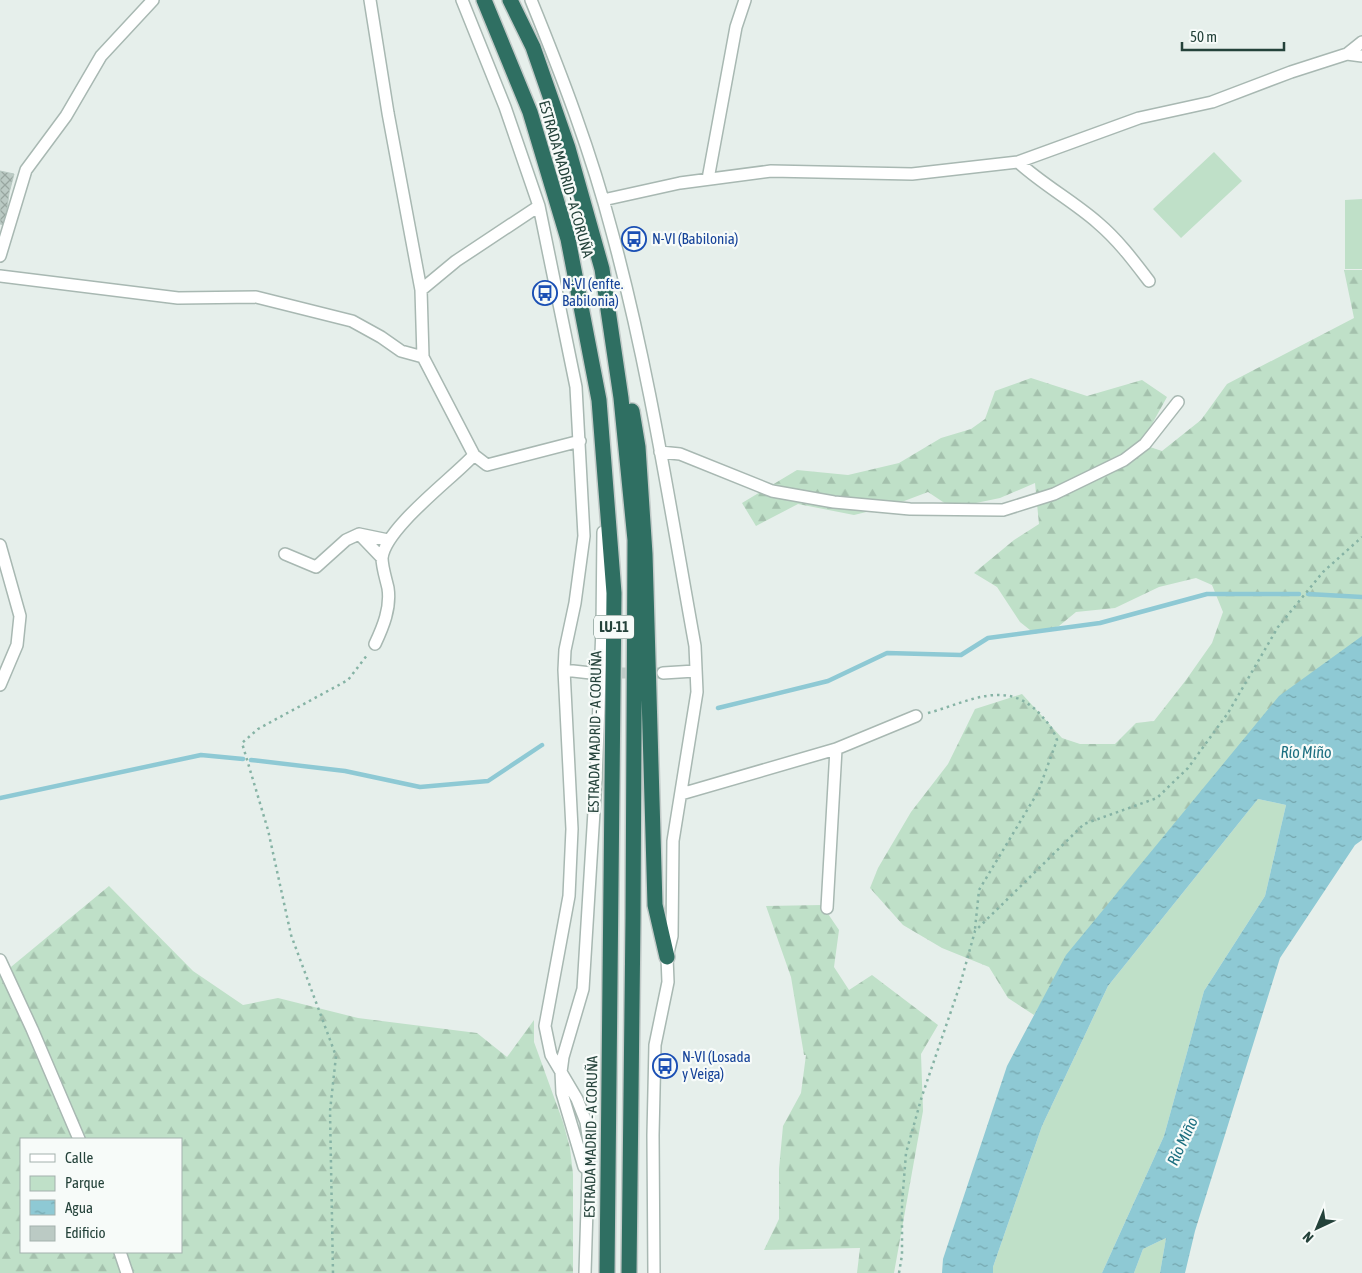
<svg xmlns="http://www.w3.org/2000/svg" width="1362" height="1273" font-family="'Asap Condensed',sans-serif">
<defs>
<pattern id="forest-firs" width="22" height="20" patternUnits="userSpaceOnUse" patternTransform="scale(1.25)"><rect width="22" height="20" fill="#bfe0c8"/><path d="M5 1l3.5 6h-7zM16 11l3.5 6h-7z" fill="#a4c1ad"/></pattern>
<pattern id="water-ripples" width="26" height="14" patternUnits="userSpaceOnUse" patternTransform="scale(1.25)"><rect width="26" height="14" fill="#8ec9d4"/><path d="M2 4q2-2 4 0t4 0M15 11q2-2 4 0t4 0" fill="none" stroke="#74a5ad"/></pattern>
<pattern id="building-cross-hatch" width="8" height="8" patternUnits="userSpaceOnUse" patternTransform="scale(1.25)"><rect width="8" height="8" fill="#bbcac4"/><path d="M0 0l8 8M0 8l8-8" fill="none" stroke="#98a6a0"/></pattern>
</defs>
<rect width="100%" height="100%" fill="#e6efeb"/>
<path fill="#bfe0c8" d="M1214,152L1242,181L1181,238L1153,209Z
M1362,199V269H1345V200Z
M1258,799L1286,805L1265,896L1204,991L1164,1136L1102,1273H993V1267L1042,1126L1108,986Z
M1166,1238L1160,1273H1134L1143,1249Z"/>
<path fill="url(#forest-firs)" fill-rule="evenodd" d="M1344,270H1362V644L1044,998L1034,1015L1008,998L989,967L942,948L903,925L870,888L878,868L911,812L948,764L975,709L1022,694L1062,738L1080,744H1115L1136,723L1154,721L1186,680L1212,643L1223,612L1212,585L1196,578L1159,587L1115,608L1076,612L1059,626L1035,634L1020,622L997,587L974,573L1014,540L1039,524L1035,483L1000,498L952,508L928,492L891,506L854,515L798,504L756,526L742,503L797,470L848,475L899,463L941,438L971,429L985,419L995,391L1031,378L1087,396L1142,380L1167,397L1141,444L1162,451L1201,420L1227,384L1354,318Z
M109,886L193,971L243,1005L278,998L358,1018L477,1033L507,1057L534,1020V1042L563,1122L570,1148L573,1174V1273H0V976ZM21,1139H181V1252H21Z
M822,905L839,930L834,967L849,990L872,975L938,1025L921,1054L923,1111L894,1273H857L860,1248L764,1250L779,1219V1169L783,1126L801,1093L806,1055H804L791,977L766,906Z"/>
<path fill="url(#water-ripples)" d="M1362,636V840L1355,845L1280,958L1195,1231L1185,1273H1160L1166,1238L1143,1249L1134,1273H1102L1164,1136L1204,991L1265,896L1286,805L1258,799L1108,986L1042,1126L993,1267V1273H942L943,1259L1007,1066L1066,955L1279,696Z"/>
<g fill="none" stroke-linecap="round" stroke-linejoin="round">
<path stroke="#8ec9d4" stroke-width="4.5" d="M1308,594L1362,597
M718,708L828,681L887,653L961,655L988,638L1100,623L1207,594H1299
M251,760L345,771L420,787L488,781L542,745
M0,798L201,755L243,759"/>
</g>
<path fill="url(#building-cross-hatch)" stroke="#b8c9c2" d="M0,171L14,174L9,193L5,225L0,224Z"/>
<g fill="none" stroke-linecap="round" stroke-linejoin="round">
<path stroke="#bfccc8" stroke-width="11" stroke-dasharray="11 5.5" stroke-linecap="butt" d="M605,673H663"/>
<defs>
<path id="street" d="M370,0L388,113L421,290
M462,0L505,107L539,206L576,387L584,536L575,603L565,650L564,670L572,829L569,896L545,1026L551,1055L577,1099L586,1122L589,1143L585,1273
M531,0C562,76 591,152 612,232C649,368 670,508 695,646L697,692L673,841L672,936L667,957L668,982L655,1045L653,1135L654,1273
M1347,54L1362,42
M1018,162C1043,185 1073,201 1098,223C1118,240 1133,260 1149,281
M708,179L736,27L745,0
M603,200L680,183L771,171L912,174L1018,162L1139,118L1212,102L1291,72L1347,54L1362,56
M0,256L26,170L66,116L101,56L153,0
M0,276L178,298L256,297L352,321L381,337L401,351L423,357
M660,452L680,454L772,491L834,502L910,509L1003,510L1054,494L1124,460L1145,444L1178,402
M474,455L423,357L421,290L456,261L539,206
M359,534L382,558
M0,545L20,616L17,645L0,685
M285,554L316,567L346,540L359,534L388,540
M375,644C383,627 391,608 388,588C386,579 382,567 382,558C385,528 453,478 474,455L487,465L580,441
M564,670L591,673
M663,673L695,671
M681,794L836,749L916,716
M827,908L836,749
M0,960L32,1029L79,1139
M584,1167L562,1093L561,1072L563,1057L583,989L596,779L602,628L603,532
M120,1252L127,1273"/>
<path id="highway" d="M484,0L530,112L568,239L599,400L614,593L607,1273
M510,0L533,47L568,148L602,269L621,398L635,540L633,918L629,1273
M632,411L638,447L645,554L655,905L667,957"/>
</defs>
<use href="#street" stroke="#a8b8b2" stroke-width="14"/>
<use href="#highway" stroke="#c2cac8" stroke-width="18"/>
<path stroke="#86b3a5" stroke-width="2.5" stroke-dasharray="2.5 4" stroke-linecap="butt" d="M928,713C969,702 1006,678 1040,714C1048,723 1053,729 1057,740L1038,792L979,890L975,929
M333,1273L330,1111L336,1056L291,935L268,830L242,743L258,729L348,680L368,654
M899,1273L902,1255V1204L906,1153L922,1096L960,985L975,931L1084,824L1157,798L1188,768L1228,713L1278,627L1323,572L1362,537"/>
<use href="#street" stroke="#fff" stroke-width="11"/>
<use href="#highway" stroke="#2f6f62" stroke-width="15"/>
</g>
<defs>
<symbol id="bus-ring" viewBox="-11 -11 22 22"><circle r="9.5" fill="#f7fbf9" stroke="#1a4fb4" stroke-width="1.5"/><path d="M-5-6H5V4H4V6H2V4H-2V6H-4V4H-5ZM-3.5-4V0h7V-4ZM-3.5 1.2v1.5H-2V1.2ZM2 1.2v1.5H3.5V1.2Z" fill="#1a4fb4"/></symbol>
</defs>
<g fill-rule="evenodd">
<use href="#bus-ring" x="620" y="225" width="28" height="28"/>
<use href="#bus-ring" x="531" y="279" width="28" height="28"/>
<use href="#bus-ring" x="651" y="1052" width="28" height="28"/>
</g>
<g text-anchor="middle" stroke-width="4.5" stroke-linejoin="round" paint-order="stroke">
<rect fill="#f7fbf9" stroke="#637a73" stroke-width="1" x="594" y="615.5" width="40" height="23" rx="4"/>
<g font-size="14" font-weight="bold" fill="#24423a">
<text x="614" y="632">LU-11</text>
</g>
<g font-size="15" fill="#24423a" stroke="#f7fbf9">
<text transform="translate(566 179) rotate(74)" y="5">ESTRADA MADRID - A CORUÑA</text>
<text transform="translate(595 732) rotate(-89)" y="5">ESTRADA MADRID - A CORUÑA</text>
<text transform="translate(591 1137) rotate(-89)" y="5">ESTRADA MADRID - A CORUÑA</text>
</g>
<g font-size="15" fill="#164399" stroke="#f7fbf9" text-anchor="start">
<text x="652" y="244">N-VI (Babilonia)</text>
<text x="562" y="289">N-VI (enfte.<tspan x="562" dy="17">Babilonia)</tspan></text>
<text x="682" y="1062">N-VI (Losada<tspan x="682" dy="17">y Veiga)</tspan></text>
</g>
<g font-size="16" font-style="italic" fill="#1c6f80" stroke="#f7fbf9">
<text x="1306" y="758">Río Miño</text>
<text transform="translate(1182 1141) rotate(-65)" y="6">Río Miño</text>
</g>
</g>
<rect x="20" y="1138" width="162" height="115" fill="#f7fbf9" stroke="#a3b1ad"/>
<rect x="30" y="1154" width="25" height="8" fill="#ffffff" stroke="#a3b1ad"/>
<text x="65" y="1163" font-size="15" fill="#24423a">Calle</text>
<rect x="30" y="1176" width="25" height="15" fill="#bfe0c8" stroke="#a3b1ad"/>
<text x="65" y="1188" font-size="15" fill="#24423a">Parque</text>
<rect x="30" y="1200" width="25" height="15" fill="url(#water-ripples)" stroke="#a3b1ad"/>
<text x="65" y="1213" font-size="15" fill="#24423a">Agua</text>
<rect x="30" y="1226" width="25" height="15" fill="#bbcac4" stroke="#a3b1ad"/>
<text x="65" y="1238" font-size="15" fill="#24423a">Edificio</text>
<g transform="translate(1317 1228) rotate(224)" stroke="#f7fbf9" stroke-width="4" paint-order="stroke">
<path d="M0-4L9 19L0 12L-9 19Z" fill="#24423a"/>
<text y="-8" font-size="14" font-weight="bold" text-anchor="middle" fill="#24423a">N</text>
</g>
<path d="M1182 42v8h102v-8" fill="none" stroke="#24423a" stroke-width="2.5"/>
<text x="1190" y="42" font-size="15" fill="#24423a" stroke="#f7fbf9" stroke-width="4" paint-order="stroke">50 m</text>
</svg>
